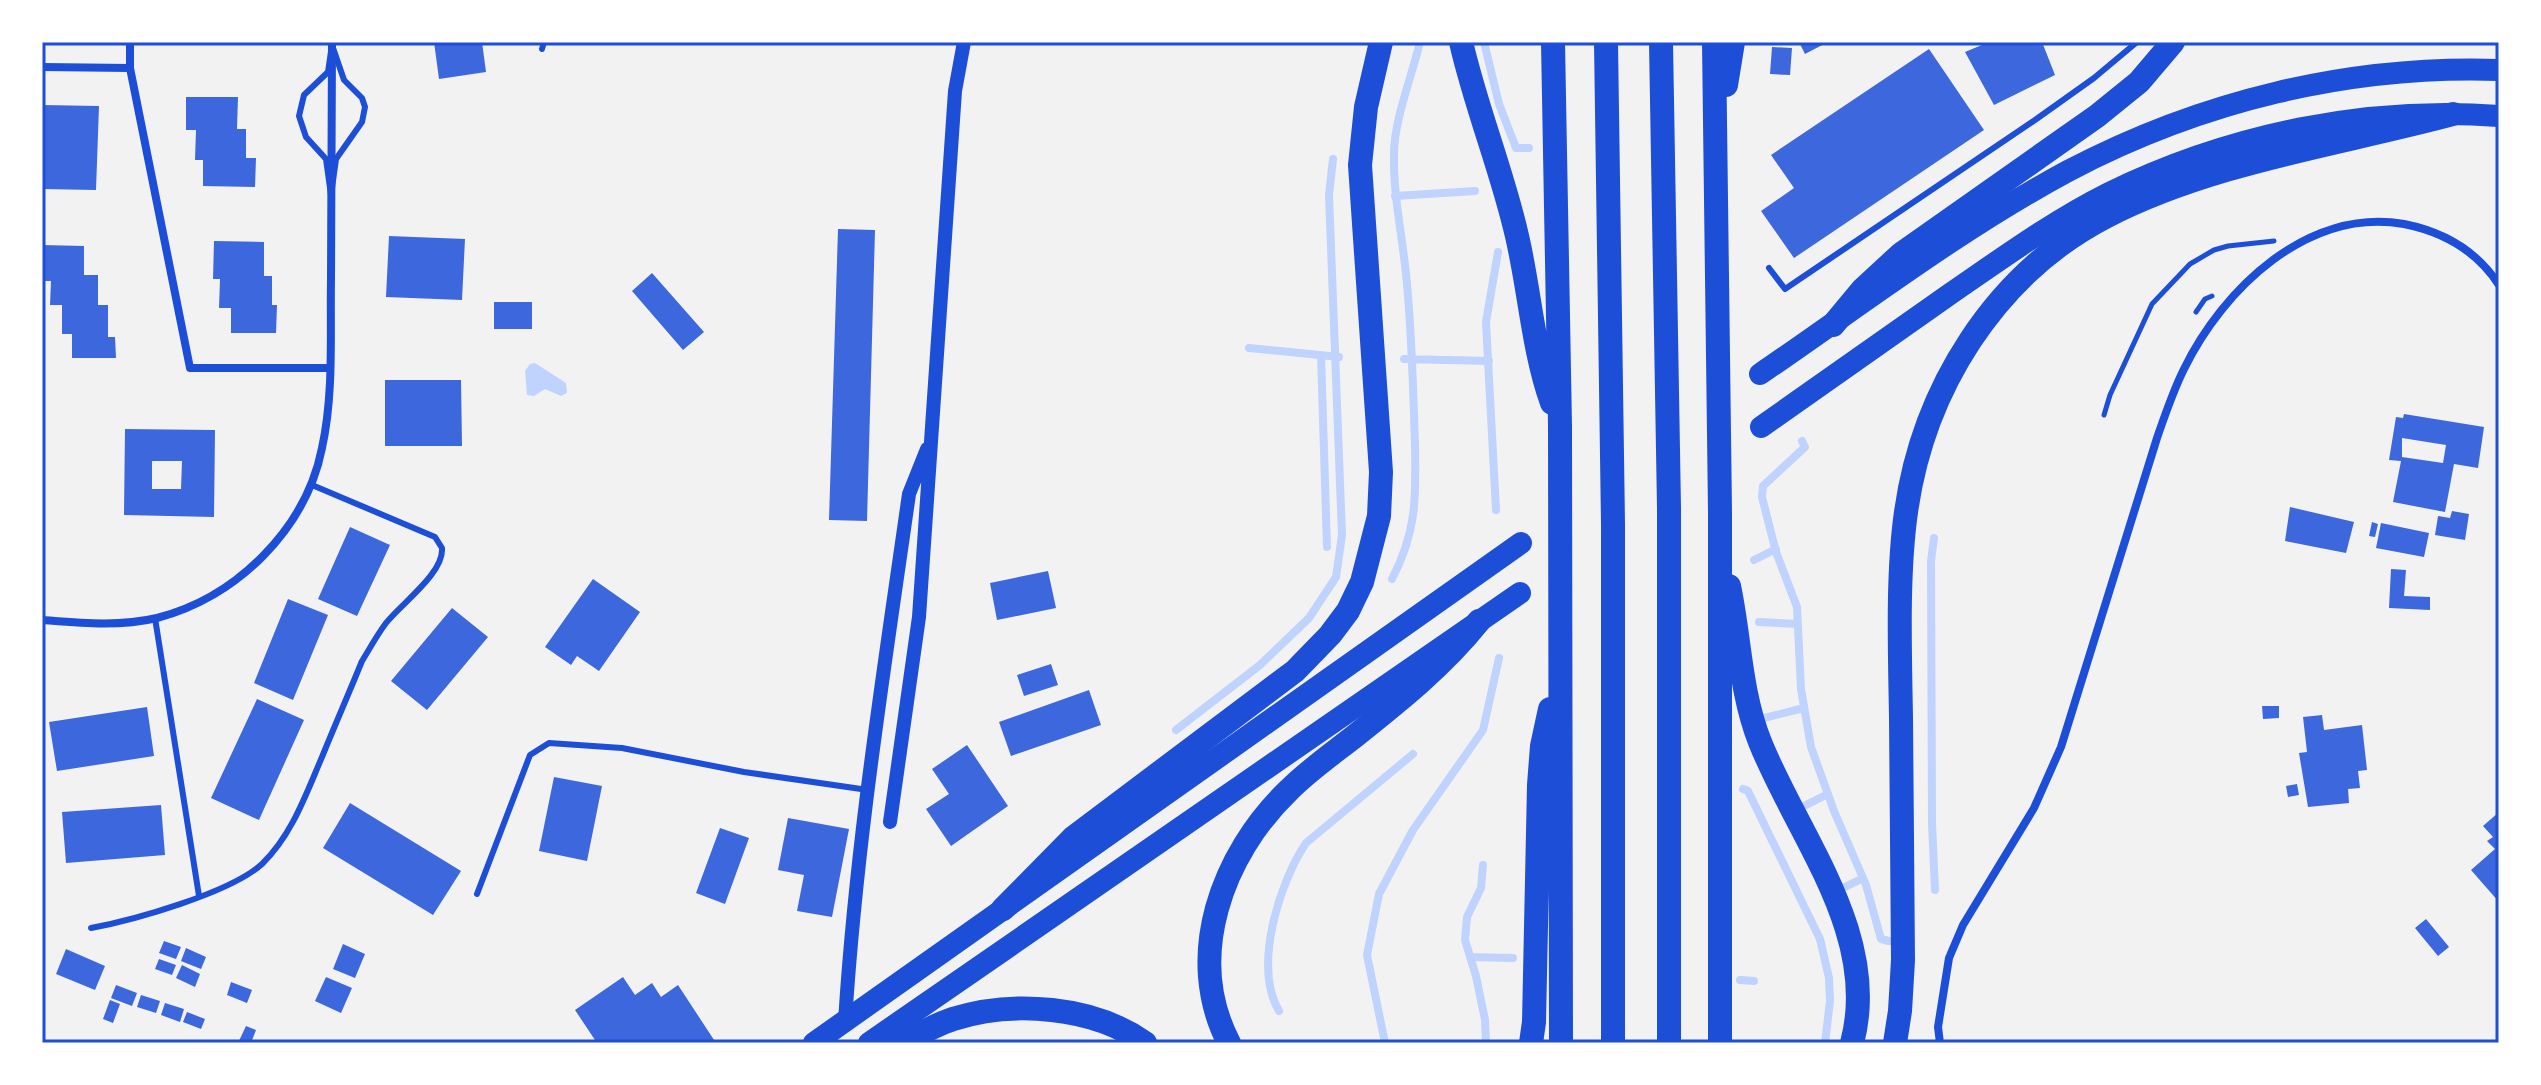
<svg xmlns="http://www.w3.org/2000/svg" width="2541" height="1085" font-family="Manrope,sans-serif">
<rect width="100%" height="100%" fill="#f2f2f2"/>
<path fill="#bfd3fe" d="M535,363L566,383L567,393L561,396L545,389L534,396L527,395L525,371L530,364Z"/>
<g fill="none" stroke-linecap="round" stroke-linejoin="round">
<path stroke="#bfd3fe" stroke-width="8" d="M1484,42L1499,104L1516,148H1529
M1395,196L1475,191
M1249,348L1339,357
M1321,355L1327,547
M1404,359L1489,361
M1802,441L1805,447L1763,486L1762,497L1776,552L1797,607L1801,689L1811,747L1834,811L1866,885L1881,939L1889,941
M1496,510L1486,322L1498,252
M1934,538L1931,561L1932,823L1935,890
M1754,560L1776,549
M1392,579C1417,531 1416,497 1415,444C1413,388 1412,331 1406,274C1402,234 1393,194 1394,154C1394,120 1412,76 1420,42
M1759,622L1798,624
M1764,718L1804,708
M1176,730L1260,665L1309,618L1336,577L1342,535L1329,195L1333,159
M1743,789L1748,791L1820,939L1829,978L1830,1001L1825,1043
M1802,807L1828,794
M1483,865L1481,888L1467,917L1465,940L1476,976L1485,1020L1486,1043
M1845,887L1863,878
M1470,957L1513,958
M1740,980L1754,981
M1279,1011C1253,967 1279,883 1306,843L1413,754
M1385,1043L1367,955L1379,894L1413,830L1483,730L1499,658"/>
</g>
<path fill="#3d67dc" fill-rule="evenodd" d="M434,42H482L486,72L439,79Z
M1799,42H1828L1805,54Z
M1989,42H2042L2055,75L1994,105L1965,52Z
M1772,47L1792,48L1790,75L1770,74Z
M1929,49L1984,130L1794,258L1761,211L1794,188L1771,155Z
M186,97H238L237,129H246V158H256L255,187L203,186V160H195L196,130H186Z
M42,105L99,106L96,190L42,189Z
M838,229L875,230L867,521L829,520Z
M389,236L465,239L462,300L386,297Z
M214,241L264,242V276H272V305H277L276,333H231V308H219L220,279H213Z
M42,245L84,246V275H98V305H108V337H115L116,358H72V334H62V305H50L51,281H42Z
M652,273L704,332L683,350L632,291Z
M494,302H532V329H494Z
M385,380H461L462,446H385Z
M2404,414L2484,427L2478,468L2454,464L2445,512L2393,502L2401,461L2389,460L2396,417L2403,418ZM2402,438L2446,445L2443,463L2402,457Z
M125,429L215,430L214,517L124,515ZM152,461H182L181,489H152Z
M2290,507L2354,522L2346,553L2285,541Z
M2452,511L2469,514L2465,540L2435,535L2438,516L2450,518Z
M2372,522L2378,524L2375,537L2369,536Z
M2381,523L2429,533L2424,557L2376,548Z
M350,527L390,545L357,616L318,599Z
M2391,569L2406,570L2404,596L2430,597V610L2389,608Z
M1048,571L1056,608L997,620L990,583Z
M593,579L640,612L599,671L577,656L571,665L545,647Z
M288,599L328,615L293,700L254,683Z
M452,608L488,637L427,710L391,681Z
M1051,664L1058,685L1024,696L1017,675Z
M1089,690L1101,725L1011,756L999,722Z
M257,699L304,720L259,820L211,798Z
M2262,706H2279V718L2263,719Z
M147,707L154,756L57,771L49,722Z
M2322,715L2324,730L2362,725L2367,770L2358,771L2360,788L2348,789L2349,803L2308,807L2299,753L2307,752L2303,717Z
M967,745L1008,806L951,846L926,809L949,794L932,769Z
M554,777L602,786L587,861L539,851Z
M2297,784L2299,795L2288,797L2286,786Z
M350,803L461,871L433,915L323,848Z
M161,805L165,855L66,863L62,812Z
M2499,812V902L2471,870L2495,849L2487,841L2493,837L2483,826Z
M788,818L849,829L832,917L797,911L804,875L778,870Z
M720,828L749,838L725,904L696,893Z
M2426,919L2449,947L2438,956L2415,928Z
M164,941L181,947L176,959L159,953Z
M343,944L365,954L355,978L333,969Z
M186,948L206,957L201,969L181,961Z
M66,949L105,966L95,990L56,974Z
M159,959L176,965L172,975L155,969Z
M182,965L200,974L195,987L176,978Z
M326,977L352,988L341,1013L315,1001Z
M623,977L635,995L652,983L661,997L678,985L716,1043H597L575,1010Z
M231,982L252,990L247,1003L227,995Z
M116,985L137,993L132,1006L111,998Z
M141,995L160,1001L156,1013L137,1007Z
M110,1000L120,1004L113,1023L103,1019Z
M165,1003L184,1009L180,1022L161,1015Z
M187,1012L205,1019L201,1029L183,1022Z
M246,1026L256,1030L251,1043H238Z"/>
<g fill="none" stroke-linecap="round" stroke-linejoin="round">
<path stroke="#1d4ed8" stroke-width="5" d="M2196,312L2205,299L2212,296
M2104,415L2110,395L2152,304L2190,264L2214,250L2228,246L2274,241"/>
<path stroke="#1d4ed8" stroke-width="6" d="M332,45L344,80L362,98L365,107L362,122L336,159L331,195L326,159L306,137L299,116L304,95L328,72Z
M542,49L544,42
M1769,268L1785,289L2035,120L2094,78L2137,42
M155,618L199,896
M477,894L530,755L549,743L622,748L744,772L868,790
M91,928C134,920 230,893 262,864C292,835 306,794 322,757C335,725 349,693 362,661C370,648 377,635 386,623C402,603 444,573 442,548L435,537L312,485"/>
<path stroke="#1d4ed8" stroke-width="8" d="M130,42V68L190,368H330
M42,67L130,68
M42,620C80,623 119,627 157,618C236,598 306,529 322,448C334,393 330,335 331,279C331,200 332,121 332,42
M1940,1043L1938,1027L1949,958L1963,925L2034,808L2061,747L2157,438C2165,415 2173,391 2184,369C2223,289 2308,207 2404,224C2444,232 2477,251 2499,285"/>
<path stroke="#1d4ed8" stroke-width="14" d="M890,822L919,617L955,91L964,42
M845,1022C856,845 884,670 909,494L927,449"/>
<path stroke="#1d4ed8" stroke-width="22" d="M1760,374C1861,305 1960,229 2068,171C2201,101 2349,65 2499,70
M1761,427C1824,383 1887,339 1950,294C2001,259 2053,221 2109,193C2230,134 2366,106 2499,116
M814,1043L1521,543
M869,1043L1520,593"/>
<path stroke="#1d4ed8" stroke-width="24" d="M1461,42C1476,108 1502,170 1517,236C1530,292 1533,350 1552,403
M1553,42L1560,426L1561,1043
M1606,42L1613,524V1043
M1661,42L1669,508V1043
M1714,42L1720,512V1043
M1726,85L1733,42
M1833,325L1863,289L1901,254L2097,116L2139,82L2173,42
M1729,586C1740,638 1740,692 1760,742C1798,837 1881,935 1852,1043
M1003,909L1074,837L1295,671L1330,635L1348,611L1362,582L1379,516L1381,472L1360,165L1366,107L1381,42
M902,1043C919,1034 935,1025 953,1019C1013,1000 1093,1006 1145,1043
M1229,1043C1184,957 1222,854 1289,790C1309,770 1332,754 1355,736C1399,701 1443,666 1479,621
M1531,1043L1534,1022L1539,785L1542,746L1550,709
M1895,1043L1900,1011L1903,960C1902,880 1901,799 1901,718C1900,653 1897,576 1906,512C1923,390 1994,275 2105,217C2211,162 2338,145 2453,114"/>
</g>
<rect width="2541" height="1085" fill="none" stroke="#ffffff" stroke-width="88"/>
<rect x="44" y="44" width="2453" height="997" fill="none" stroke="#1d4ed8" stroke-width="3"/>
</svg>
